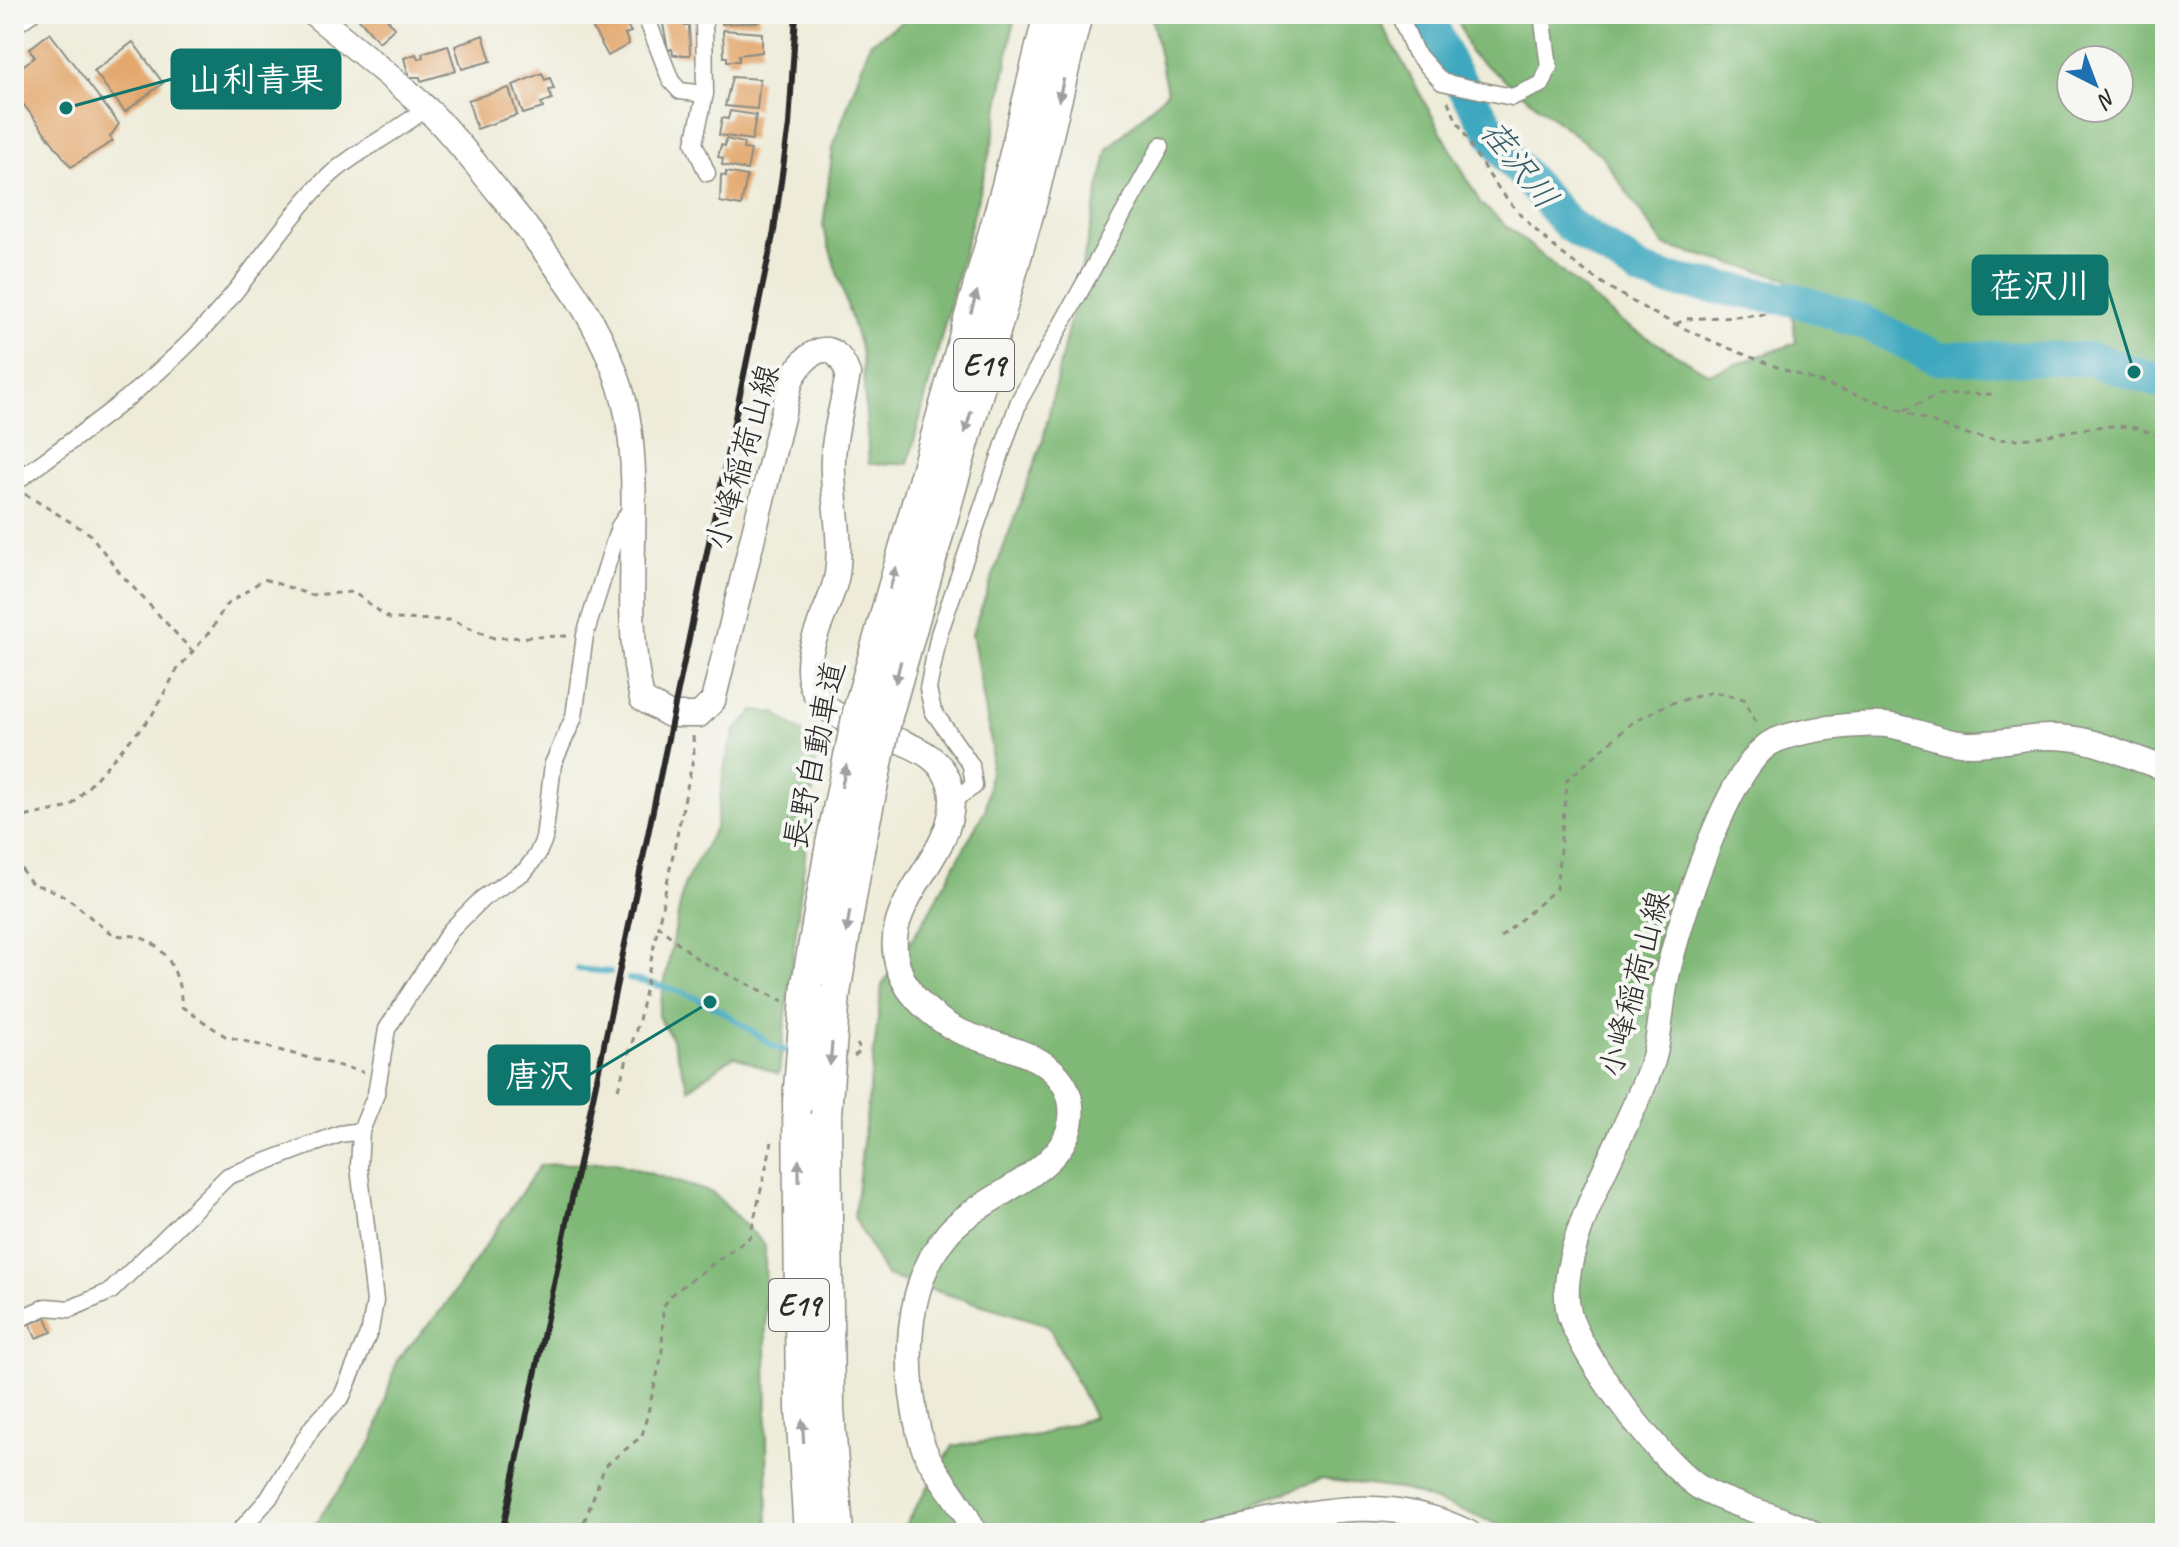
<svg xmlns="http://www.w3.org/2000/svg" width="2179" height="1547" font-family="Caveat,'Klee One',sans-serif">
<rect width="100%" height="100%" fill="#f6f6f2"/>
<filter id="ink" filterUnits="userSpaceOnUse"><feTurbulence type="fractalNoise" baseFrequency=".0125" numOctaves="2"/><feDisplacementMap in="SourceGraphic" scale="16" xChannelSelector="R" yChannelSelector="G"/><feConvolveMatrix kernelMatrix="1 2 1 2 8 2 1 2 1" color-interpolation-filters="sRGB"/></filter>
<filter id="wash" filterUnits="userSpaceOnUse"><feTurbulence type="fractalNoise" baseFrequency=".006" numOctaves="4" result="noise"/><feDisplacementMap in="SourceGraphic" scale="32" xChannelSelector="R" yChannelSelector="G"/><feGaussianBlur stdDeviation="1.8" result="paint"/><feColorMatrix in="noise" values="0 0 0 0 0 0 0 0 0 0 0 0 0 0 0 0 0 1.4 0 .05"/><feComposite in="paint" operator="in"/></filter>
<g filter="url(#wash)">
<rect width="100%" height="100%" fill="#eeecd9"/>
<path fill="#80b977" stroke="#567251" stroke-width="2" fill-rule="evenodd" d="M914,14H1015L993,140L908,464H869L862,354L823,227L833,147L870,43Z
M1151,14H1376L1481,204L1621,322L1709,374L1796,343L1787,278L1664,246L1601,155L1470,53L1456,14H2165V1533H1522L1405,1490L1321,1479L1258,1502L1228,1533H900L953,1446L1038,1435L1094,1417L1048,1325L886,1276L854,1217L882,985L928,914L986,808L992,748L972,633L1043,440L1108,149L1167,92ZM2071,60H2119V108H2071Z
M754,711L776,713L818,746L779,1074L734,1056L689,1089L671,1037L658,1016L684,885L716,826L725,764L735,731Z
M613,1162L713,1193L765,1245L768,1533H309L374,1439L397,1360L444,1307L540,1165Z"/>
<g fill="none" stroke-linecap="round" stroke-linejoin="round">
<path stroke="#3ea8bf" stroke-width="6" d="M578,969L610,972
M629,979C697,991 721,1009 776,1048L785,1050"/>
<path stroke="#3ea8bf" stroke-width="34" d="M1427,14L1448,63L1507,156L1569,225L1640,271L1665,279L1796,300L1865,323L1938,358L2092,359L2165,383"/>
</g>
<g id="blocks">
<path fill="#e3a66a" d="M355,14H383L395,28L379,42Z
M661,14H685V26H689L690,55H673L672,49L668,50Z
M721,14H759V22L722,24Z
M620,15L631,32L625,34L629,44L608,56L592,27Z
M723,30L762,33V52L739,55V61H727V57H724Z
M50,33L119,124L110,137L113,141L71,167L14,92V72L35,57L29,49Z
M483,35L491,61L462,69L455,46Z
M133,42L163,83L125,112L94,71Z
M448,45L456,71L421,81L420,77H409L404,58L416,54L418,59L423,57L422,53Z
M542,73L545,80L550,78L554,89L549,90L552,99L541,103L543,108L523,114L513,85Z
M732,77L760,79L757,109L725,106Z
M509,88L517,115L477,129L468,100Z
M730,111L756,115L752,140L719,135L722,118L728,119Z
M726,139L744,143L743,149L751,150L747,170L722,165L723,158L718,157L721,145L725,146Z
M726,172L747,176L741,206L720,202L721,175L726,176Z
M46,1317L52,1332L36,1338L30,1324Z"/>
</g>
</g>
<g filter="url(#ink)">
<use href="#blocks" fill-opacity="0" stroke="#8c8c82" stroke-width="2"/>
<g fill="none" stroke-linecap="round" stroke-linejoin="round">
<defs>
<path id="street" d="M645,14L671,81L680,91L705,94L694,143L707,173
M704,14L705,94
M1399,14L1415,52L1442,82L1512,97L1542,84L1549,67L1542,14
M14,26L31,14
M14,483C85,431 161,378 219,311C254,271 282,225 318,187C348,154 391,137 426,108
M953,800L974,786L971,765L933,711L928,689L939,634L1019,401L1161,146
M14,1321L46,1307L70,1309L111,1291L228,1176L340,1134L361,1131
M238,1533L269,1498L313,1426L342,1396L370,1330L375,1301L359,1167L361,1131L376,1094L387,1029L450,931L483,898L525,871L537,855L544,839L553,764L574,717L585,635L619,527L631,509"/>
<path id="secondary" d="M314,14C351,45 390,75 426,108C455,136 479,169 505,200C557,267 610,329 627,414C644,507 620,606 642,699L670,715H699L713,701L791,380C806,352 833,332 848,374C843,405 831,441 833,473C834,507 842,541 837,574C831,612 796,653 814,691C839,744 953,728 952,801C952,866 861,913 908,988C919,1004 940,1022 957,1030C995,1049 1064,1051 1071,1105C1079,1171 983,1192 948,1233C903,1286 904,1369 919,1433C928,1472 961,1496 974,1533
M1209,1533C1301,1516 1380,1488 1469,1533
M1812,1533C1777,1514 1739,1509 1704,1490C1666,1470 1580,1356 1569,1313C1552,1246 1634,1124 1654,1057C1661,1031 1661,1002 1667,976C1679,922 1724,780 1766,746C1786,730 1867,721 1893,726C1920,731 1945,744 1973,744C2005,743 2035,734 2068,738C2102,741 2132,759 2165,768"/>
<path id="highway" d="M859,708L1007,186L1049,14
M887,716L1034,193L1077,14
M807,983L831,844
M835,993L859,850
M798,1102L801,1409L809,1533
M826,1115L829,1409L838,1533"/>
</defs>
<use href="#street" stroke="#8c8c82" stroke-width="19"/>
<use href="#secondary" stroke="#8c8c82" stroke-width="27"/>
<use href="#highway" stroke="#8c8c82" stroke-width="33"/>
<path stroke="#8c8c82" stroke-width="3" stroke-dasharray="6 6" stroke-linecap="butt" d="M1448,101C1453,116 1463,130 1470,144C1550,292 1725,351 1876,401C1913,413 1946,431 1985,438C2034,446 2082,421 2130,427C2142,429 2154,434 2165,438
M1676,324L1686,319L1770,314
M1905,410L1938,395L1994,394
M25,494L90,534L119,572L193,652
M693,736L694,754L658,926L700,961L783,1001
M14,819L70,807L151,717L177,670L212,629L225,606L264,579L311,595L353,592L390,619L451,620L494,638L568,636
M14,859L32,884C74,895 74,906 105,929C120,940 125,933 139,937C170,947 180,978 182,1007L225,1036L363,1072
M1501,937L1556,889L1567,780L1633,722L1668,704L1713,692L1744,699L1758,727
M854,1056L861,1051L857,1044
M618,1089L639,1020L658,926
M580,1533L605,1466L642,1436L662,1355L663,1307L672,1294L750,1237L772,1142"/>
<use href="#street" stroke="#fff" stroke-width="16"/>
<use href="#secondary" stroke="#fff" stroke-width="24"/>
<use href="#highway" stroke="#fff" stroke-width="30"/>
<path stroke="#2b2b2b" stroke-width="6" d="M502,1533L774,231L789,125L796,14"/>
<defs>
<path id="highway-bridge" d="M831,844L859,708
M859,850L887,716
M798,1102L807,983
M826,1115L835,993"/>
</defs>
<use href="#highway-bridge" stroke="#8c8c82" stroke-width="33" stroke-linecap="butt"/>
<use href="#highway-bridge" stroke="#fff" stroke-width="30"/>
</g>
<defs><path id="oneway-solid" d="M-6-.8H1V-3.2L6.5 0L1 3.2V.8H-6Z" transform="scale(2)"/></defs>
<g fill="#a0a0a0">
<use href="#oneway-solid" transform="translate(1061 90) rotate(103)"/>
<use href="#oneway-solid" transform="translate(974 302) rotate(-74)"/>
<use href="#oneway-solid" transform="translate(968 422) rotate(106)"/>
<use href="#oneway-solid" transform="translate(893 578) rotate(-74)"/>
<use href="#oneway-solid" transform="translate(898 672) rotate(104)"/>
<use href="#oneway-solid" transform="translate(844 776) rotate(-78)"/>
<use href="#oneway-solid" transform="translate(848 922) rotate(99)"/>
<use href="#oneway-solid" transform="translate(831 1054) rotate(95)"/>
<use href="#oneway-solid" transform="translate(799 1171) rotate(-91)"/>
<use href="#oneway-solid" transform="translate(803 1431) rotate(-93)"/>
</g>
</g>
<g text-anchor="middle" stroke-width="8" stroke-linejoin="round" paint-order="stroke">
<g fill="#f6f6f2" stroke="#686867" stroke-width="2">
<rect x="954" y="339" width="60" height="52" rx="6"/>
<rect x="769" y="1279" width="60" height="52" rx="6"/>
</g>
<g font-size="30" font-weight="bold" fill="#2b2b2b">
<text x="984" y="375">E19</text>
<text x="799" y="1315">E19</text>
</g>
<g font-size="32" fill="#2b2b2b" stroke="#f6f6f2">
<text transform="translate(742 457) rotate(-74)" y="11">小峰稲荷山線</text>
<text transform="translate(814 755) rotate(-78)" y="11">長野自動車道</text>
<text transform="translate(1634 984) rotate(-75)" y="11">小峰稲荷山線</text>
</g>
<g font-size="34" font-style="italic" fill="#335d66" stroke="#f6f6f2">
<text transform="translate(1520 164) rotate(52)" y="12">荏沢川</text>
</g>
</g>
<path fill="none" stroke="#0f766e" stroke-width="3" d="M66 108L172 79M2134 372L2107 285M710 1002L589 1075"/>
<g fill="#0f766e" stroke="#f6f6f2" stroke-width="3">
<circle cx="66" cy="108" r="8"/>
<circle cx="2134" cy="372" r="8"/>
<circle cx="710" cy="1002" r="8"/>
</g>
<g fill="#0f766e" stroke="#0f766e" stroke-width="3">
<rect x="172" y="50" width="168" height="58" rx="8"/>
<rect x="1973" y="256" width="134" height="58" rx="8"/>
<rect x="489" y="1046" width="100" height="58" rx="8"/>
</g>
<g font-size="34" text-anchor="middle" font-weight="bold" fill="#fff">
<text x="256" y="91">山利青果</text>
<text x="2040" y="297">荏沢川</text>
<text x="539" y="1087">唐沢</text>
</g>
<rect width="2179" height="1547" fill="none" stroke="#f6f6f2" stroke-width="48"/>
<g transform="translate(2095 84) rotate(138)"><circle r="38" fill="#f6f6f2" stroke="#a5a5a2" stroke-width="2"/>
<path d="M0-6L14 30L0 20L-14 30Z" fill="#1f6fb2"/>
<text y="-12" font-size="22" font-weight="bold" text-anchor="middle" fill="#2b2b2b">N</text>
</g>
</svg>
